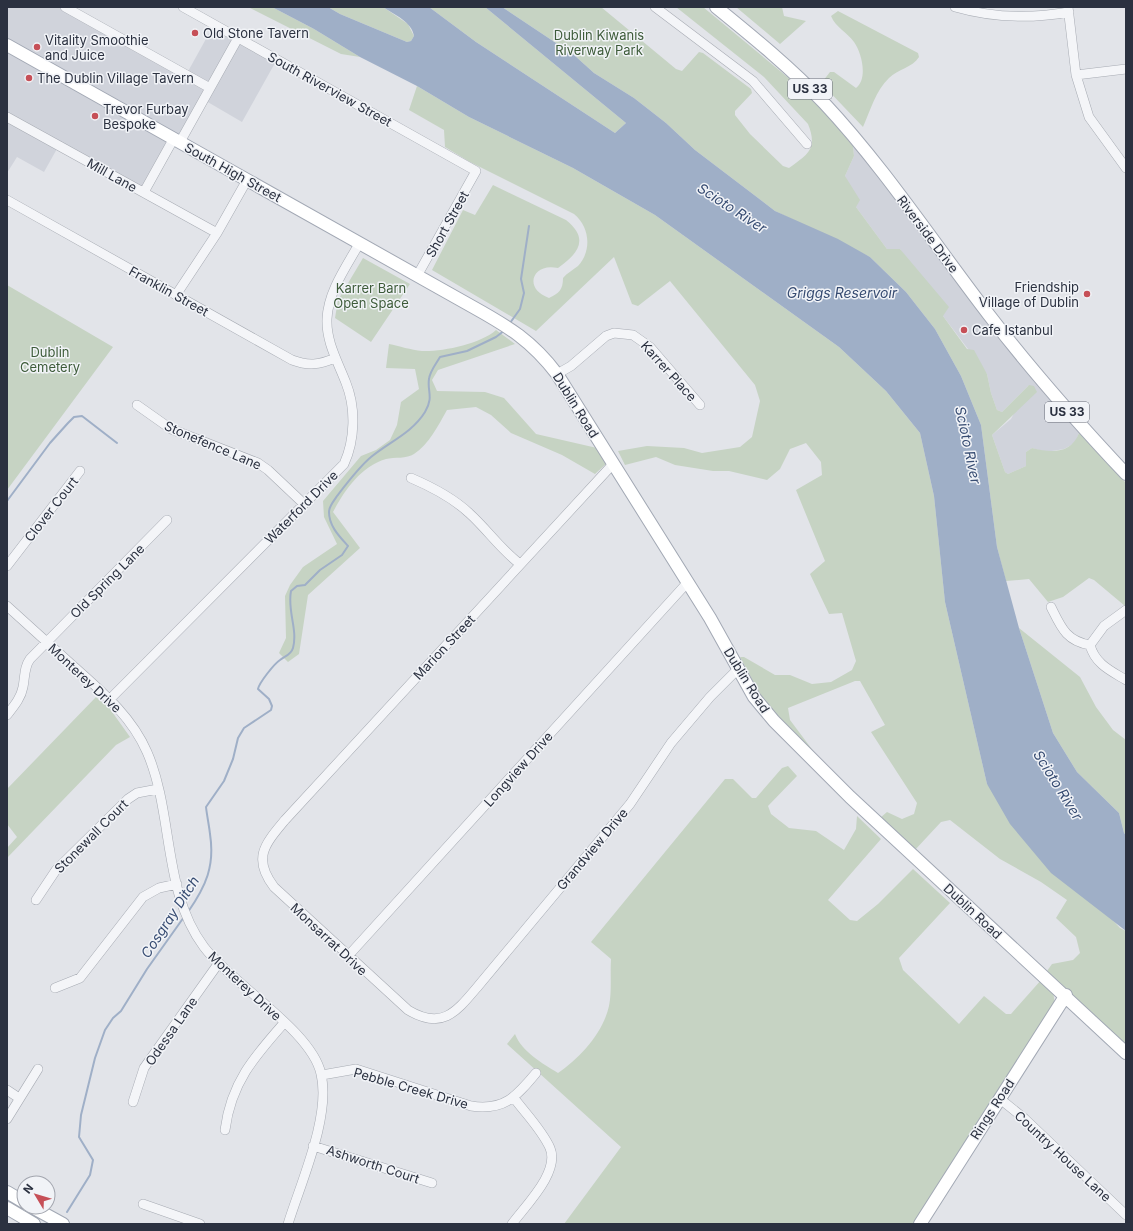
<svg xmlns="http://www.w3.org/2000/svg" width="1133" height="1231" font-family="Inter,sans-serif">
<rect width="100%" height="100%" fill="#e2e4e9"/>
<path fill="#d0d3db" d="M7,7H66L186,75L212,28L275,63L242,122L206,101L183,141L174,136L144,195L58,147L44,172L17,157L7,173Z
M859,140L1059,404L1079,433L1075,443L1064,449L1046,452L1032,448L1026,452V466L1008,474L1005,472L992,435L1011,419L1029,385L1002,412L997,410L991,393L987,374L943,316L900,249H887L856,207L845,176L854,156L853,146Z"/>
<path fill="#c6d3c3" d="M248,7H272L314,29L360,57L341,54Z
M328,7H383L408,24L414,36L411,41L407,42L340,14Z
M429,7H485L626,123L615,133L476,42Z
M502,7H601L676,69L682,71L699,52L703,53L751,89L752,93L735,111V115L750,134L783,166L789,168C808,154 818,149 808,124L764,77L676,7H703L791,80L829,117L853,146L854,156L845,176L860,200L856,207L887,249H900L949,307L943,316L967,349L974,350L987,374L991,393L997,410L1002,412L1029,385L1034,386L1037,392L992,435L1005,472L1008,474L1026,466V452L1032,448C1052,453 1071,454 1079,433L1126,483V605L1125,606L1094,580L1089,578L1063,597L1048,602L1029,579L1006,581L997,547L981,425L961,376L935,329L906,292L870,257L775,211L695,150L666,123L634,98L594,73L574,55Z
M736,7H782L784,16L806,21L780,44Z
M838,11L918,53L919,57C912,68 898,69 889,78C876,90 870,111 863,127L823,85V81L830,72H834L856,88C868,79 862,53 854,42C847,32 836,28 831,16Z
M417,86L469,117L573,168L655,215L839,347L886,391L920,433L934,496L945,602L987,784L1120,928L1126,931V1047L1047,971L1052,964L1073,960L1080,953L1076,937L1056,918L1067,900L1041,882L1000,859L950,820L941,822L914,851L880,818L887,812L902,819L914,814L917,803L871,732L885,725L860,681H855L788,708L790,720L814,752L781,722L761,696L740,657H744L775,675H790L812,684L831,682L852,670L856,661L842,613L829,614L810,574L825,561L796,490L822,475L821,462L806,443L790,449L780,469L767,480L729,471H713L675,465L656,457L625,465L618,451L647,446L684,448L702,453L740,447L752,437L760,401L755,385L670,281L638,306L632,304L614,257L536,331L432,270L463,210L475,215L493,185L566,220C590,239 578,254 558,268C532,262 523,289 549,298C559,293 563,290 563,278C567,273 573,270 578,266C592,251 590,227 574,214L470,162L445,147L444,130L409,110Z
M363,258L410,284L371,342L335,318L338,300Z
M7,285L113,347L7,490Z
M496,330L515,344L438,370L432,380L437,391L485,392L504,398L536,434L597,448L607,463L595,474L562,455L511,433L491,415L476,407L447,410C438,426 429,444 414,454C407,459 394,457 386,459C360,467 345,490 333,512L360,548L308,595L299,654L288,662L279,653L286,638L285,596L290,585L303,567L337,544L324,517L323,501L361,456L376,450L390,440L397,425L401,402L419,389L415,369L386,368L389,344C399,346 411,350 422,351C441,352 481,344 496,330Z
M1019,628L1080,677L1096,707L1113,730L1126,740V835L1124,833L1119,813L1077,772L1053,733Z
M96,697L110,709L130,737L116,745L7,858V848L17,837L7,824V789Z
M788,766L797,776L768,806L771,814L789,828L816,831L844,850L856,829L857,816L881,839L828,900L850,920L857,921L878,904L913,869L950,903L899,958L903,970L959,1024L984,996L1006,1014H1011L1042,979L1053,991L1055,1005L914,1224H564L621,1147L507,1044L515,1034C522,1052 542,1063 558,1073C580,1058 603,1033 609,1006C612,991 610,974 611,959L591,942L725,779H733L752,798H756L782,768Z"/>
<path fill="#9fafc7" d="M272,7H328L340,14L407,42L411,41L414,36C412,22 395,15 383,7H429L476,42L615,133L626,123L485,7H502L574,55L594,73L634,98L666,123L695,150L775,211L838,239L870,257L906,292L935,329L961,376L981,425L997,547L1019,628L1053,733L1077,772L1119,813L1124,833L1126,835V931L1051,873L1010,824L987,784L945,602L934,496L920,433L886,391L839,347L655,215L573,168L469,117L417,86L360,57L314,29Z"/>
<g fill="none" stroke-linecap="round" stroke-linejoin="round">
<path stroke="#9fafc7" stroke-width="2" d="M510,323L520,309L524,293L521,279L529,226
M7,501L50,443L68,423L74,417L82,416L117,443
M188,912C206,886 215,866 210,834C209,825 207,816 206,807L224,781L233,759L238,738L244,728L271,710L272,706L269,699L258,689C259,683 274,664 280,660C285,656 291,655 293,648C298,629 287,611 291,591L297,586L305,585L320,570L342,555L348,546C339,536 329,526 329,512C329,506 334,501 337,496C347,483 359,467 371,457C389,442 412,433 425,412C434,397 427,391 429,379C430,371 436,364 440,357L467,351L496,337L505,330
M67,1212L90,1175L93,1160L79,1137L81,1115L95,1058L105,1030L113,1018L121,1011L147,969L184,917"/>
<defs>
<path id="minor" d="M65,7L210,88
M183,7L476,171L417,276
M655,7L753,81L807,144
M955,7C993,18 1030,19 1069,12
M1068,7L1076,75L1089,117L1126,168
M1076,75L1126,69
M7,117L217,233
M180,142L238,38
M144,192L174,138
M7,200L292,360C308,366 319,365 335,358
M176,295L217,233L247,180
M557,374L571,366L606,336L614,333L633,335L650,347L700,405
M137,405L171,429L258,463L268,470L304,504
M613,464L285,820C265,844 252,858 274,887L408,1010C443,1031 457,1011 479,985L630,804L671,743L710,697L738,669
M411,478C432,487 452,497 469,513C487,529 500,549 520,564
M7,566L80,471
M7,606C28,625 49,644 70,663C100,690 131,715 147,752C174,814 162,891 204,947C232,984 312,1031 321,1074C331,1116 301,1182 288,1224
M1051,607C1061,627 1066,641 1090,645
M1126,610L1104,626L1090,645C1095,664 1111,671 1126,680
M110,699L344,464C355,440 356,408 346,383C338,362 326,342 327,319C328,292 346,267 359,244
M7,715C14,706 21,698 23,687C25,677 24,667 30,659L167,520
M36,900L56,870L128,799L137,793L158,789
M348,956L687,583
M55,988L80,978L143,897L159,888L177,884
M322,1075L356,1069L471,1106C504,1111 516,1097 536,1073
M7,1090L19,1098
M999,1098L1025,1119L1126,1215
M133,1102L144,1068L218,964
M7,1119L38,1069
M225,1130C231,1083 254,1057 284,1023
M313,1146L432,1183
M143,1204L200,1224
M512,1224C526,1205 560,1172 550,1148C542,1130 526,1114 514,1098"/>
<path id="major" d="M716,7C753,37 791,68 824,103C884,167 935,245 989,315C1032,371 1078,423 1126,474
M7,45L473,307C509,327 532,341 557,374L710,618L754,697L774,721L850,797L1126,1053
M7,1192L24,1202
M32,1207L63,1224
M7,1208L34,1224
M920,1224L1066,995"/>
</defs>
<use href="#minor" stroke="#a7abb3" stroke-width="10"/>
<use href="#major" stroke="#a2a8b4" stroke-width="14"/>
<use href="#minor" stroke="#f4f5f8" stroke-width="9"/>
<use href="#major" stroke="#fff" stroke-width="12"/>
</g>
<g fill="#c64f57" stroke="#f1f3f7" stroke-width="1.5">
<circle cx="195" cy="33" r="4"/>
<circle cx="37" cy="47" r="4"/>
<circle cx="29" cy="78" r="4"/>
<circle cx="95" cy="116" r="4"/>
<circle cx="1087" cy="294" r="4"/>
<circle cx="964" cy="330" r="4"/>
</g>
<g text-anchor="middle" stroke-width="3" stroke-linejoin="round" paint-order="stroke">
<g fill="#f1f3f7" stroke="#666b77" stroke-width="1">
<rect x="788" y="79" width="44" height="20" rx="3"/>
<rect x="1045" y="402" width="44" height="20" rx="3"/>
</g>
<g font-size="12" font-weight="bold" fill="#2b3140">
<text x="810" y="93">US 33</text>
<text x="1067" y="416">US 33</text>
</g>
<g font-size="13" fill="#2b3140" stroke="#f1f3f7" text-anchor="start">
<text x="203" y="38">Old Stone Tavern</text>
<text x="45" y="45">Vitality Smoothie<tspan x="45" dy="15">and Juice</tspan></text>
<text x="37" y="83">The Dublin Village Tavern</text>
<text x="103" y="114">Trevor Furbay<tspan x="103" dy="15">Bespoke</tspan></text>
<text x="1079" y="292" text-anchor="end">Friendship<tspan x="1079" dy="15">Village of Dublin</tspan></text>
<text x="972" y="335">Cafe Istanbul</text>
</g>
<g font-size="13" fill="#3d5b39" stroke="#f1f3f7">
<text x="599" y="40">Dublin Kiwanis<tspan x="599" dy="15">Riverway Park</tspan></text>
<text x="371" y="293">Karrer Barn<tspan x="371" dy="15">Open Space</tspan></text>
<text x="50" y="357">Dublin<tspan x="50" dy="15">Cemetery</tspan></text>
</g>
<g font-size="13" fill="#2b3140" stroke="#f1f3f7">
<text transform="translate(330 89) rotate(29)" y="5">South Riverview Street</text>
<text transform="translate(233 172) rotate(29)" y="5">South High Street</text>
<text transform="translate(112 175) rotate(29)" y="5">Mill Lane</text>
<text transform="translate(447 224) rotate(-61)" y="5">Short Street</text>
<text transform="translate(928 234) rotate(53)" y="5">Riverside Drive</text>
<text transform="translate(169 291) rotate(29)" y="5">Franklin Street</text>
<text transform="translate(669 371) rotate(48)" y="5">Karrer Place</text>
<text transform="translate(576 405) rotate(58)" y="5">Dublin Road</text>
<text transform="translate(213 445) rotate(23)" y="5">Stonefence Lane</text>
<text transform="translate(301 507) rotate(-45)" y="5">Waterford Drive</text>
<text transform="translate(51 509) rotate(-52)" y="5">Clover Court</text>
<text transform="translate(107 581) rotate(-45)" y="5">Old Spring Lane</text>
<text transform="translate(444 647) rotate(-47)" y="5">Marion Street</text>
<text transform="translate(85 678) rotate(43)" y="5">Monterey Drive</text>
<text transform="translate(747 680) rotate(58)" y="5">Dublin Road</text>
<text transform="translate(518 769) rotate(-48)" y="5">Longview Drive</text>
<text transform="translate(91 836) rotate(-45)" y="5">Stonewall Court</text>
<text transform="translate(592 849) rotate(-50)" y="5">Grandview Drive</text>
<text transform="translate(973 911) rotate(43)" y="5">Dublin Road</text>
<text transform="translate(329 939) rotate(43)" y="5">Monsarrat Drive</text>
<text transform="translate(245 986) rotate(43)" y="5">Monterey Drive</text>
<text transform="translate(171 1031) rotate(-55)" y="5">Odessa Lane</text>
<text transform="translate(411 1088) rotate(16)" y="5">Pebble Creek Drive</text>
<text transform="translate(992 1109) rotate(-57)" y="5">Rings Road</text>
<text transform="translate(1063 1156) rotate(43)" y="5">Country House Lane</text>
<text transform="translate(373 1164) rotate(18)" y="5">Ashworth Court</text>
</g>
<g font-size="14" font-style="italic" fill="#374c72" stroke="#f1f3f7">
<text transform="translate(732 208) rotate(33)" y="5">Scioto River</text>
<text x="842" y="298">Griggs Reservoir</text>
<text transform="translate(968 445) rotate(78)" y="5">Scioto River</text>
<text transform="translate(1058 785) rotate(58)" y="5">Scioto River</text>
<text transform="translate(170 917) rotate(-57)" y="5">Cosgray Ditch</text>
</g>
</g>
<rect width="1133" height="1231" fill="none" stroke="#2b3140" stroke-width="16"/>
<g transform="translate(36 1195) rotate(308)"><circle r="19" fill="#f1f3f7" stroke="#a2a5ae"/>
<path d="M0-3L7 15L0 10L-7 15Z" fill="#c64f57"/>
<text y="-6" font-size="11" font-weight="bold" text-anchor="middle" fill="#2b3140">N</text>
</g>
</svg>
